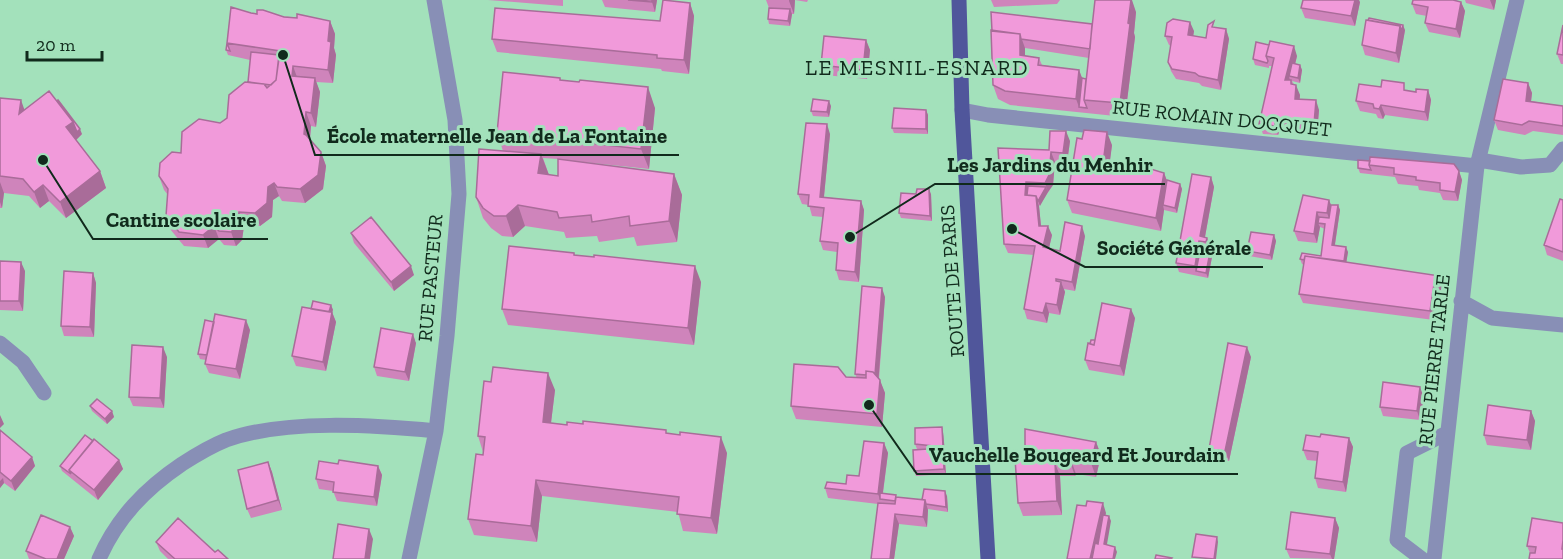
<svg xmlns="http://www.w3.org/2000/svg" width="1563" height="559" font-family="'Zilla Slab',serif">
<rect width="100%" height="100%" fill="#a3e1bb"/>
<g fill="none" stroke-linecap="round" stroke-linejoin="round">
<path stroke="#888fb6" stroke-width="15" d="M962,110L988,115L1477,166
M1479,160L1521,167L1550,165L1563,149
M1461,301L1492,318L1563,325
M0,343L23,362L44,393
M99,559C117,518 145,489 182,464C196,455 211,446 226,440C285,419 374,425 436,431
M409,559L436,431L447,336L459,194L455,120L434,0
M1422,559L1397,540L1407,453L1447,433
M1434,559L1477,166L1517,0"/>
<path stroke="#50569b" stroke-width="15" d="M959,0L962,110L988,559"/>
</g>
<path fill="#cf84bb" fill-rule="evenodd" d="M488,0H563V6Z
M602,0H657L655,12L605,7Z
M766,0H808L807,2L795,0L794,14H792L790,26L769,24L768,19L769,8Z
M991,0H1060L1057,4L994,7Z
M1465,0H1496L1494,10L1466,3Z
M1360,2L1355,26L1305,18L1301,8Z
M1461,2L1465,11L1460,38L1429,32L1425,23L1427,16L1416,14L1412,4Z
M690,3L694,16L689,74L662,71L661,69L497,52L492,39L660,21Z
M231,7L251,13L330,21L335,34L334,48L336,55L333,83L316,82L320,92L316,127L311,126L310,139L321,152L326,166L323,189L305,203L282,201L279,196L273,200L272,217L260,226H244L242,240L236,246L224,245L219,239L208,248L184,246L170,229L166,216L168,195L164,190L159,176L181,153L227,118L248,82L250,60L228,55L226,50Z
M1136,12L1134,33L1135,37L1125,117L1010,105L998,99L993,85L991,30L1092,24ZM1025,48L1089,58L1086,79L1082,78L1079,70L1042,65L1039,58L1025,56Z
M1563,25V64H1561L1557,54Z
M1216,28L1226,29L1229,39L1221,90L1202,86L1199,83L1176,79L1171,71L1168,62L1171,46L1169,45L1165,36L1194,31L1193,36L1206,38Z
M1405,30L1399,63L1365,55L1362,45Z
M866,40L870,50L867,79L824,75L821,65Z
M1256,42L1297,56L1295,64L1300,65L1302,70L1300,83L1292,81L1300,95L1299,100L1319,110L1317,133L1279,132L1278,135L1263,134L1259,124L1272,66H1269V68L1255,65L1253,59Z
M560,78L561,80L655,108L649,169L574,161L674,174L682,195L677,242L637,246L634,237L599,242L597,236L566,238L564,232L525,226L513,237L502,236L491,228L483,218L476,197L503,151L497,133ZM543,158L558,159V176L549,175Z
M1528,83L1532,93L1531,101L1563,106V135L1533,131L1525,135L1498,130L1494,120Z
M1428,90L1431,100L1428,121L1385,115L1383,119L1378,118L1376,114L1360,111L1356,101L1407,91L1416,92Z
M0,98L24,110L82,134L76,140L100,171L106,188L66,218L49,201L40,208L29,196L4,193L2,208H0Z
M831,106L829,117L813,116L811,111Z
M926,110L928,115V134L894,133L892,128Z
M830,134L824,197L861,201L864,210L859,282L839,280L836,270L837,252L823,250L820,241L823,217L812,216L809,205L802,204L798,194Z
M1070,141L1067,163L1055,162L1053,185L1039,206L1041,226L1052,235L1049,248L1060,251L1085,236L1075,291L1064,289L1065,292L1060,315L1049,313L1047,323L1027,319L1024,309L1034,255L1008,253L1004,244L998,148L1049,150Z
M1112,145L1109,165L1146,173H1164L1167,181L1180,184L1182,189L1177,213L1164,210L1161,231L1072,213L1067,200Z
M1358,160L1459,171L1462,180L1458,201L1443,200L1440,193L1419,190L1418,186L1398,184L1395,177L1360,173L1358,168Z
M1211,177L1214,187L1205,237L1207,238L1210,247L1209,252L1212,257L1208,278L1179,272L1176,263Z
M916,194H931L932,221L901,218L899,213Z
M1329,200L1331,205H1338L1340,210L1335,245L1348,252L1346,262L1444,285L1438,294L1434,320L1303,303L1299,294L1304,265L1302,264L1300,259L1321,256L1325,229L1320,227L1317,243L1298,241L1294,231Z
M1563,200V261L1547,255L1544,245Z
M351,233L414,275L394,291L354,243Z
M1274,235L1276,241L1272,260L1249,256L1247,251Z
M574,253L575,255L701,282L694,345L508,325L502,309Z
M0,261L25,271L23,311L0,310Z
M93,273L96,283L94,337L64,336L61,326Z
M885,297L879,379L885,393L882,427L796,419L791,406L846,377L857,378L855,374Z
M331,305L333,310L332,312L336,322L326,371L296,366L292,356L311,309Z
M1135,318L1124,376L1089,370L1085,360L1090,344Z
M250,330L240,379L209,373L205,364L206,360L200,359L198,354Z
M416,343L409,381L377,376L374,367Z
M167,357L164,408L133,406L129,397Z
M1251,357L1229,461L1212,459L1209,449Z
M491,382L555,390L551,423L667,433L727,453L717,534L683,531L678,512L542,496L537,542L474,535L468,519L483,455V452L478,436Z
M1424,397L1420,420L1383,416L1380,407Z
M90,406L112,411L114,417L107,424L92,411Z
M1531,411L1535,421L1531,450L1487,445L1484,435Z
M0,430L32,457L35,466L15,491L4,483L0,488Z
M943,432L946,474L916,476L914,471L925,450L917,449L915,444Z
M1349,438L1353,447L1346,492L1318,488L1315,478L1317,461L1307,460L1303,450Z
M93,441L119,460L123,469L98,500L62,471L60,466Z
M1096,442L1101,455L1096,477L1076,474L1075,476H1060L1062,515L1023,516L1018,503L1025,458Z
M884,443L888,453L883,493L897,497L922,500L947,496L948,512L928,509L927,527L899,524L894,559H871L878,504L828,498L825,488L846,484L859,476Z
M268,462L272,472L282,510L251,518L247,509Z
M338,464L378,466L382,475L377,506L337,501L333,491L319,489L316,479Z
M1335,518L1339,528L1334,559L1290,558L1286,549Z
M1563,523V559L1530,553L1527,546Z
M70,527L74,536L64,559H29L26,551Z
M156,542L215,552L228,559H168L160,551Z"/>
<path fill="#a96c99" d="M652,0H657L655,12L652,2Z
M789,0H795L794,14L789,1Z
M1131,0H1132L1136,12L1134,33L1135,37L1125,117L1120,103Z
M1355,0H1359L1360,2L1355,26L1351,16Z
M1490,0H1496L1494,10Z
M1461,2L1465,11L1460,38L1456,29Z
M690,3L694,16L689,74L684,60Z
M790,9L792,14L790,26L788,21Z
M330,21L335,34L334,48L336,55L333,83L328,70V41Z
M1190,22L1194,31L1192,44L1188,35Z
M1403,25L1405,30L1404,36L1402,31Z
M1400,26L1404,36L1399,63L1396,53Z
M1226,29L1229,39L1221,90L1218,80Z
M1020,34L1025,48V69L1020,55Z
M866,40L870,50L867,79L863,70Z
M1294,46L1297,56L1292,77L1289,76L1290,81L1285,80Z
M1300,65L1302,70L1300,83L1298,78Z
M293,66L298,80L292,76Z
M1079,70L1084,83L1079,107L1076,99Z
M315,78L320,92L316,127L311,113Z
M1528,83L1532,93L1530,110L1526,101Z
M1296,85L1300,95L1299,109L1295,99Z
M648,87L655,108L649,169L641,149Z
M1428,90L1431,100L1428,121L1425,112Z
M21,100L27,117L19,114Z
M1316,100L1319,110L1317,133L1314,124Z
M829,101L831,106L829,117L827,112Z
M1381,105L1385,115L1383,119L1379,109Z
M926,110L928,115V134L926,129Z
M306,112L311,126L309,148L304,134Z
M73,122L80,129L82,134L72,144L66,127Z
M1275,122L1279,132L1278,135L1275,126Z
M827,124L830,134L823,206L820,197Z
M1066,131L1070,141L1067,163L1063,153Z
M1107,132L1112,145L1108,177L1103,164Z
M321,152L326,166L323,189L305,203L300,189Z
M1051,152L1055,162L1053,185L1048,192L1045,183Z
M541,154L549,175L538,173Z
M100,171L106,188L66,218L60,202Z
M1459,171L1462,180L1458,201L1455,192Z
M1164,173L1169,186L1163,205L1164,210L1161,231L1156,218Z
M674,174L682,195L677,242L669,221Z
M1211,177L1214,187L1204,242L1200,236Z
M0,182L4,193L2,208L0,202Z
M1026,182L1030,191L1027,199L1025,195Z
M274,183L279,196L273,200L272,217L260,226L255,213L268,187Z
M1180,184L1182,189L1177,213L1175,208Z
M43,185L49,201L40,208L34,192Z
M1046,187L1048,192L1040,206L1038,201Z
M929,189L931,194L932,221L930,216Z
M1036,196L1039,206L1042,236L1039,226Z
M1329,200L1333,210L1331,223L1327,213Z
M861,201L864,210L859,282L855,272Z
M518,205L525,226L513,237L506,216Z
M1338,205L1340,210L1334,250L1332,245Z
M239,212L244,226L242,240L236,246L231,232Z
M1317,212L1321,222L1318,223L1320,227L1317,243L1314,234Z
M214,226L219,239L208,248L203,235Z
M1048,226L1052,235L1047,257L1043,247Z
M1082,226L1085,236L1075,291L1072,282Z
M1274,235L1276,241L1272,260L1270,255Z
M1207,238L1210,247L1209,252L1206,242Z
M1199,241L1202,251L1196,271L1195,266Z
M1346,247L1348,252L1345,271L1343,266Z
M1210,252L1212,257L1208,278L1206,273Z
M21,262L25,271L23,311L19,301Z
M411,266L414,275L394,291L391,282Z
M695,266L701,282L694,345L688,328Z
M93,273L96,283L94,337L90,327Z
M1440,276L1444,285L1438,294L1434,320L1430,311L1434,284Z
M1056,279L1060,289L1061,282L1065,292L1060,315L1057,305Z
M882,288L885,297L878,385L875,376Z
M1046,303L1049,313L1047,323L1043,313Z
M331,305L333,310L332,312L336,322L326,371L323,362L328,316Z
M1131,309L1135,318L1124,376L1120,366Z
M246,320L250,330L240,379L236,369Z
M413,334L416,343L409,381L405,372Z
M163,347L167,357L164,408L160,398Z
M1247,347L1251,357L1229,461L1225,451Z
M548,373L555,390L549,439L543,422Z
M880,380L885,393L882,427L877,414Z
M1420,387L1424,397L1420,420L1417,411Z
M112,411L114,417L107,424L105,419Z
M1531,411L1535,421L1531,450L1527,440Z
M0,415L4,424L0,428Z
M942,427L943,432L945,452L943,447Z
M721,437L727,453L717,534L711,518Z
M1349,438L1353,447L1346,492L1343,482Z
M1096,442L1101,455L1096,477L1091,463Z
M884,443L888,453L882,499H880L878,494Z
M943,448L944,453L946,474L944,469Z
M32,457L35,466L15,491L11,481Z
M119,460L123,469L98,500L94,490Z
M1071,460L1076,474L1075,476L1070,462Z
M268,462L272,472L282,510L278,500Z
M1055,463L1060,476L1062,515L1057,501Z
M378,466L382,475L377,506L374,497Z
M3,478L4,483L0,488V481Z
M536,480L542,496L537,542L531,526Z
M945,491L947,496L948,512L946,507Z
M925,500L928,510L927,527L923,517Z
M1103,503L1106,513L1096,559H1090Z
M895,514L899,524L894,559H890Z
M1109,516L1111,521L1106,550L1104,544Z
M1335,518L1339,528L1334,559H1332L1330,554Z
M70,527L74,536L64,559H57Z
M369,529L373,539L370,559H365Z
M1217,537L1218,542L1216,559H1214Z
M1115,547L1117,552L1115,559H1113Z"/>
<path fill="#f19ada" stroke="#a96c99" stroke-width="1.5" d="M628,0H652V2Z
M663,0L690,3L684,60L657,58V55L492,39L495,8L660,21Z
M1095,0H1131L1128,23L1130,24L1120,103L1084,100Z
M1303,0H1355L1351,16L1301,8Z
M1413,0H1453L1461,2L1456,29L1425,23L1428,7L1412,4Z
M231,7L251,13L257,14V10H263L284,17L297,18V14L330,21L328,41L331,42L328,70L293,66L292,76L315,78L311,113L306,112L304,134L306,135L321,152L318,175L300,189L277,187L274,183L268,187L267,203L255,213L239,212L237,226L231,232L219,231L214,226L203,235L179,232L166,216L168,189L159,176L160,163L172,152L181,153L182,132L199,119L220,123L227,118L229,95L245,82L264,84L267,88L276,80L280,51L227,43Z
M769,8L790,9L788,21L768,19Z
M991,12L1092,24L1090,49L1021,39L1020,34L992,31Z
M1369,18L1403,25L1402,31L1400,26L1368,20Z
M1173,19L1190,22L1188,35L1206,38L1208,25L1214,21L1212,27L1226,29L1218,80L1199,76L1195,73L1172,69L1168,62L1172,37L1165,36L1167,23Z
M1366,20L1400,26L1396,53L1362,45Z
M1563,25V55L1557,54Z
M991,30L1020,34V55L1039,58L1038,65L1079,70L1076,99L1005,91L993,85Z
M824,36L866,40L863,70L821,65Z
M1270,41L1294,46L1285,80H1291V84L1296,85L1295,99L1316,100L1314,124L1275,122V126L1259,124L1274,58L1266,56Z
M1256,42L1269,45L1266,56L1268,61L1267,63L1253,59Z
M227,43L230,51L226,50Z
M251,52L279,55L276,80L271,85L248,82Z
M1292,63L1300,65L1298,78L1289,76Z
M503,72L560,78V80L579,82L580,80L648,87L641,149L497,133Z
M1082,78L1086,79L1084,100L1087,108L1079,107Z
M1503,79L1528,83L1526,101L1563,106V126L1529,121L1522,125L1494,120Z
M1382,80L1404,83V90L1416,92V89L1428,90L1425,112L1381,105L1379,109L1374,108L1373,104L1356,101L1359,84L1381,87Z
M49,91L73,122L66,127L100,171L60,202L43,185L34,192L23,179L0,176V98L21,100L19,114Z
M813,99L829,101L827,112L811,111Z
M58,100L80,129L77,132L73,122L57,101Z
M894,108L926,110V129L892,128Z
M806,123L827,124L820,197L861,201L855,272L836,270L838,243L820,241L824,208L808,206L809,195L798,194Z
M1084,130L1107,132L1103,164L1146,173L1151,169L1164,173L1156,218L1067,200L1077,138L1082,139Z
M1050,131H1066L1063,153L1051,152L1049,175L1045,183L1026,182L1025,195L1036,196L1039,226H1048L1043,247L1060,251L1065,222L1082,226L1072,282L1056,279V281L1061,282L1057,305L1046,303L1043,313L1024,309L1035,246L1004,244L998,148L1049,150Z
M479,149L541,154L538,173L558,176V159L674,174L669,221L630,226L629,216L592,222L591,215L559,218L557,212L518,205L506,216H494L483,208L476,197Z
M1370,157L1454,164L1459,171L1455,192L1440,190V183L1416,180V177L1394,174V168L1369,165Z
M1358,160L1370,161L1369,165L1371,170L1358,168Z
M1192,174L1211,177L1200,236L1207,238L1206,242L1199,241L1195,266L1176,263Z
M1167,180L1180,184L1175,208L1163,205Z
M1028,186L1046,187L1038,201L1036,196L1027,195Z
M917,189H929L930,216L899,213L901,193L916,194Z
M1303,195L1329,200L1327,213L1317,212L1314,234L1294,231Z
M1560,199L1563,200V252L1544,245Z
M1331,205H1338L1332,245L1346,247L1344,261L1305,256L1304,260L1300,259L1302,253L1321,256L1325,224L1318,223L1319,217L1329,218Z
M371,217L411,266L391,282L351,233Z
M1251,232L1274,235L1270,255L1247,251Z
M509,246L574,253V255L594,257V255L695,266L688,328L502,309Z
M1200,251L1210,252L1206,273L1196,271Z
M1305,256L1440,276L1434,284L1430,311L1299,294Z
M0,261L21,262L19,301H0Z
M64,271L93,273L90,327L61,326Z
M862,286L882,288L875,374L873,372L866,371V375L855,374Z
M313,301L331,305L329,312L311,309Z
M1102,303L1131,309L1120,366L1085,360L1088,343L1094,345Z
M302,307L332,312L323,362L292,356Z
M215,314L246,320L236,369L205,364Z
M205,320L214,322L207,355L198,354Z
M381,328L413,334L405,372L374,367Z
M1091,340H1095L1094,345L1090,344Z
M1228,343L1247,347L1225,451L1209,449Z
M132,345L163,347L160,398L129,397Z
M794,364L838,367L846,377L866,378V371L873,372L880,380L877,414L791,406Z
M493,367L548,373L543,422L567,425V422L583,424V421L666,430V433L680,435V432L721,437L711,518L677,514L679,497L536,480L531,526L468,519L476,454L483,455L485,437L478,436L484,381L491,382Z
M1383,382L1420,387L1417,411L1380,407Z
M97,399L112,411L105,419L90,406Z
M1488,405L1531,411L1527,440L1484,435Z
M942,427L943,447L915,444V428Z
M1025,429L1096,442L1091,463L1071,460L1070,462L1055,463L1057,501L1018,503L1015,458H1025Z
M0,430L32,457L11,481L0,472Z
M1321,434L1349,438L1343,482L1315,478L1318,452L1303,450L1306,435L1320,437Z
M85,435L93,441L69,470L71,474L60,466Z
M94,439L119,460L94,490L69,470Z
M864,441L884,443L878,494L825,488L827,482L846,484L847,475L859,476Z
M943,448L944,469L914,471L913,450Z
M339,460L378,466L374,497L333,492L334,482L316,479L319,461L338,464Z
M268,462L278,500L247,509L238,470Z
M924,489L945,491L946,507L926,504L925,500H922Z
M880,493L896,495L895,501L880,499Z
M896,497L925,500L923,517L895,514L890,559H871L878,503L895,504Z
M1087,501L1103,503L1090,559H1067L1077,505L1086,506Z
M1291,512L1335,518L1330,554L1286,549Z
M41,515L70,527L57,559H46L26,551Z
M1103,515L1109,516L1104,544L1115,547L1113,559H1092L1095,543L1098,544Z
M178,518L215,552L218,550L228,559H175L156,542Z
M1532,518L1563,523V540L1562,549H1563V559H1529L1530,553H1535L1536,547L1527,546Z
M338,524L369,529L365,559H333Z
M1196,534L1217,537L1214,559L1192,557Z
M1156,555L1172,558L1171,559H1155Z"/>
<g text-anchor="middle" stroke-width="6" stroke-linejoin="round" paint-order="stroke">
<g font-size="20" fill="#112a1c" stroke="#a3e1bb">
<text transform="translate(1222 118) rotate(6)" y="7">RUE ROMAIN DOCQUET</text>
<text transform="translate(430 278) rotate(-85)" y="7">RUE PASTEUR</text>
<text transform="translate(952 281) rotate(-94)" y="7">ROUTE DE PARIS</text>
<text transform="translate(1434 360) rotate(-84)" y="7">RUE PIERRE TARLE</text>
</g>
<g font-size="22" letter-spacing="1.5" fill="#112a1c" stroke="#a3e1bb">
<text x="917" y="75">LE MESNIL-ESNARD</text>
</g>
</g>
<path fill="none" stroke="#112a1c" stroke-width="2" d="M283 55L315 155H679M850 237L935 184H1165M43 160L93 239H268M1012 229L1085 267H1263M869 405L917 474H1238"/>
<g fill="#112a1c" stroke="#a3e1bb" stroke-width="2">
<circle cx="283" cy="55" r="6"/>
<circle cx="850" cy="237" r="6"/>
<circle cx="43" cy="160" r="6"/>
<circle cx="1012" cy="229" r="6"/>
<circle cx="869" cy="405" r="6"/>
</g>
<g font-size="21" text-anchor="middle" font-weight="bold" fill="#112a1c" stroke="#a3e1bb" stroke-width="6" stroke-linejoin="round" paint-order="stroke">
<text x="497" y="143">École maternelle Jean de La Fontaine</text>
<text x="1050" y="172">Les Jardins du Menhir</text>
<text x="181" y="227">Cantine scolaire</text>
<text x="1174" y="255">Société Générale</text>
<text x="1077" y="462">Vauchelle Bougeard Et Jourdain</text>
</g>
<path d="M27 51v9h75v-9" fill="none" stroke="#112a1c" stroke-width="3"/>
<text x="36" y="51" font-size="18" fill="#112a1c" stroke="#a3e1bb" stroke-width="4.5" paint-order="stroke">20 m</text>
</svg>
